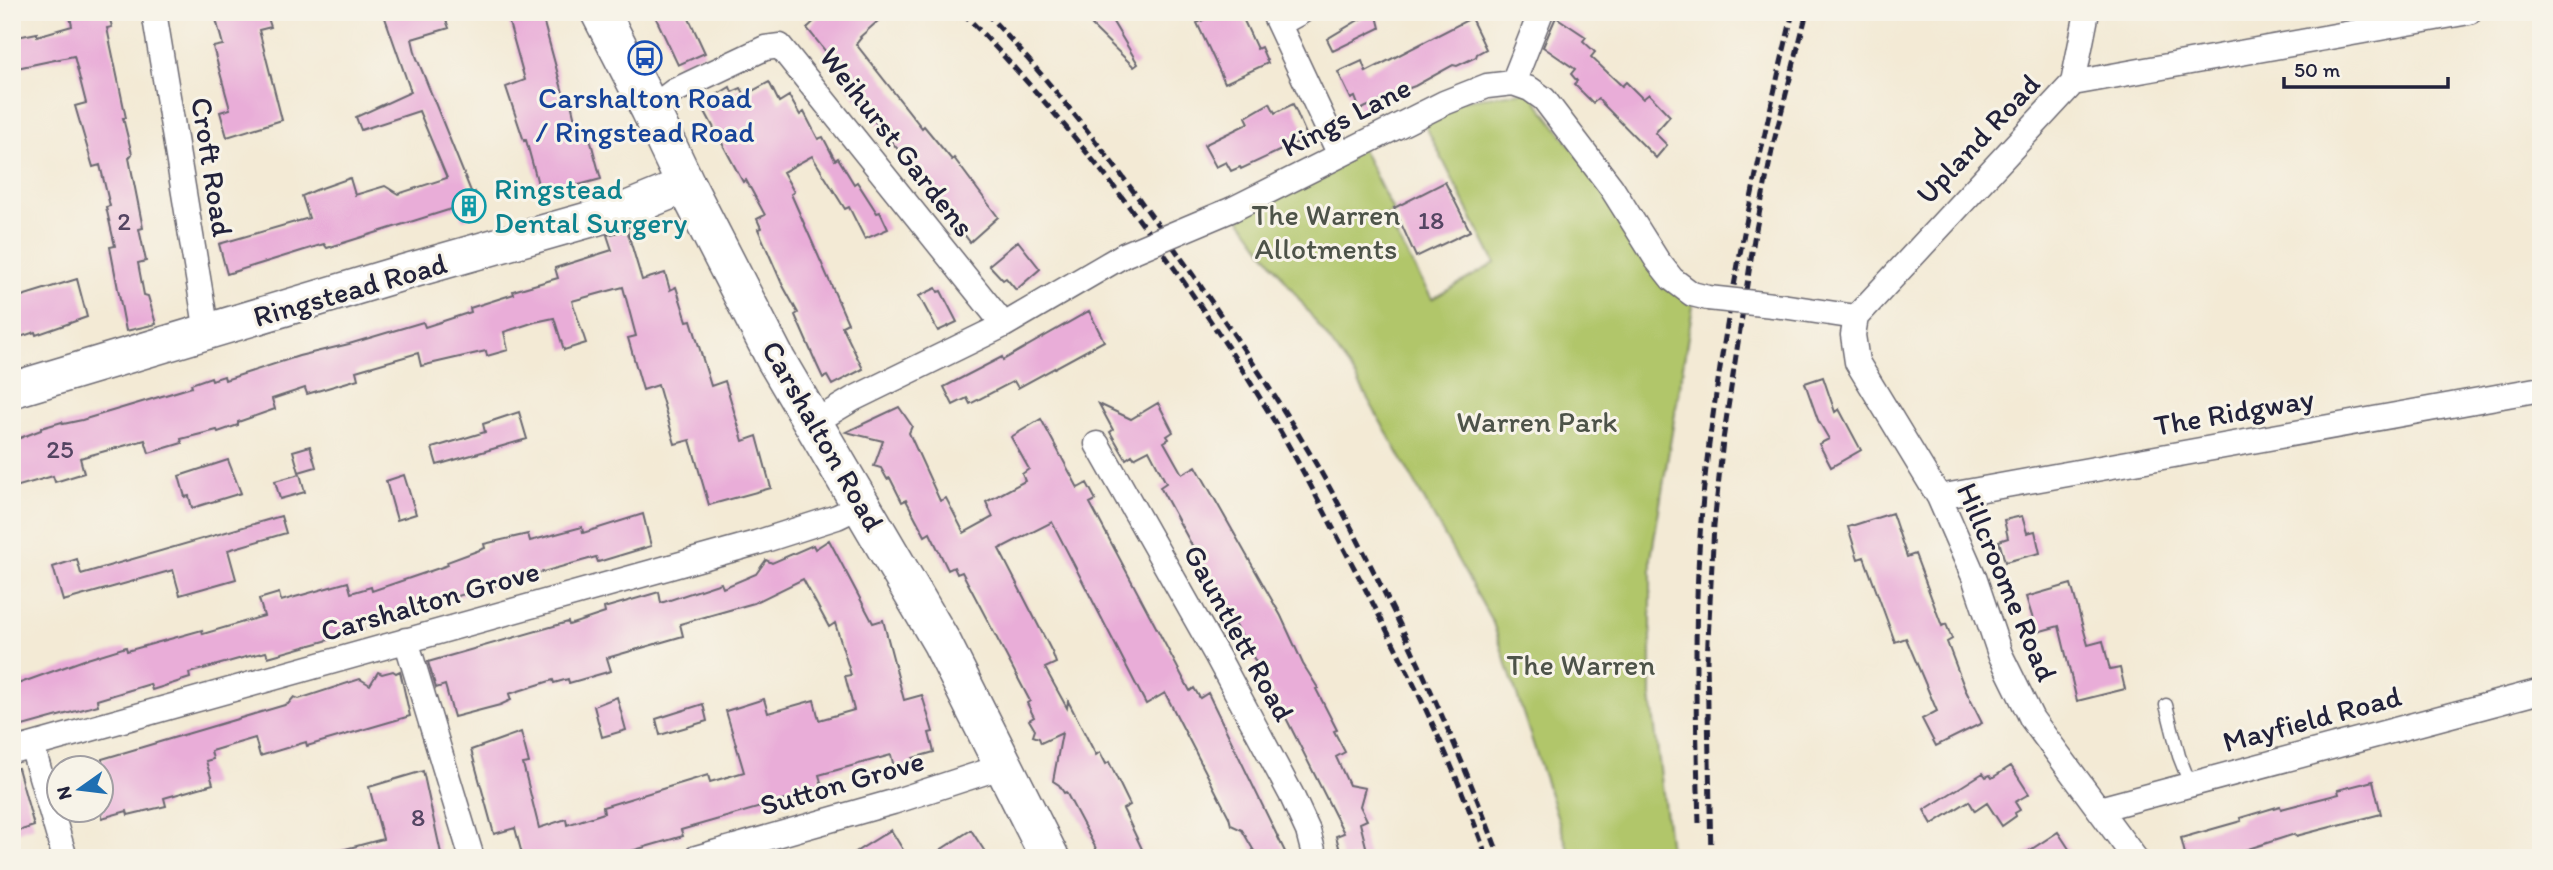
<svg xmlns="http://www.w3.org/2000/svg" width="2553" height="870" font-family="Itim,sans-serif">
<rect width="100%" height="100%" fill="#f7f3e8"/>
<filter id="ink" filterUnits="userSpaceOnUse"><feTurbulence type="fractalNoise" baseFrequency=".0143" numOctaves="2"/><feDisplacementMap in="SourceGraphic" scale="14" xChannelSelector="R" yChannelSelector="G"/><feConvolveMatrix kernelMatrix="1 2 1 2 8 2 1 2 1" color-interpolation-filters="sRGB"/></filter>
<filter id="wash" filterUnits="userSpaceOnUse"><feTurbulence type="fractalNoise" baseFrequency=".00686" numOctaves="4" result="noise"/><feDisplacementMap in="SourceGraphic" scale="28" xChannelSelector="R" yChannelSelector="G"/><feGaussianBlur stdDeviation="1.57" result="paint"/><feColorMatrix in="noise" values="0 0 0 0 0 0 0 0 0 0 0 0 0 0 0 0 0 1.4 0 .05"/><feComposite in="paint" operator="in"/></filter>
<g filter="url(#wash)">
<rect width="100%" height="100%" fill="#f3ead5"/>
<path fill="#b1c66a" stroke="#6a7452" stroke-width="2" d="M1529,91L1693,306L1651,558V696L1671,858H1571L1493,623L1354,374L1233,209L1360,145L1393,211L1385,216L1432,299L1495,263L1420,115L1444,103Z"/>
<g id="blocks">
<path fill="#e9add8" d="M69,12H108L112,27L107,28L126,118H123L132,154L129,158L143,228L139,229L146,261L138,263L144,295L148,296L156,324L126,331L110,247L115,246L106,207L110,206L100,165L93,167L75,106L86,103L74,56L12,69V38L37,33V36L72,26Z
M214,12H266L271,27L259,30L282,120L227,137L220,112L230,109L213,47L223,45Z
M383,12H443L449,28L412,39L416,56L472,194L475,192L483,212L463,220L458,207L327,248L324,244L227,274L219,244L309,218L302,196L316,190L350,178L355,195L385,186L398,194L447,178L419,111L361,130L356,117L411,92Z
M506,12H541L566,104L571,103L579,137L589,135L601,179L541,195L526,140L524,141L506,87L525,80Z
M653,12H686L705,53L678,65Z
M824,12H888L860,37L861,38L856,44L922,128L924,126L952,160L954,158L998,217L970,242L915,170L862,106L842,80L846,77L807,28Z
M1107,12L1138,64L1134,67L1092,26Z
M1202,12H1240L1257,49L1261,47L1268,63L1225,83L1197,23L1205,19Z
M1372,12H1376L1380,28L1333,51L1327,39Z
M1556,17L1586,37L1583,41L1595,52L1591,57L1622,86L1626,82L1643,99L1649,94L1670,116L1655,133L1667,145L1656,158L1598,99L1593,103L1574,84L1577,81L1571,74L1575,69L1543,47Z
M1471,18L1486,49L1477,54L1476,57L1457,66L1453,65L1415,86L1390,95L1388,99L1376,103L1375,108L1368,106L1360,110L1355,97L1351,99L1338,72L1362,61L1366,72Z
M769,82L779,102L789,96L800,115L804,112L818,139L823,137L835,160L838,158L854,184L857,182L877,213L880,212L888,229L865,239L849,207L845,209L812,156L783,172L794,192L791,194L848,323L842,326L863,369L832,385L827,376L823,378L817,365L795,315L798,313L782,284L758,229L761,228L757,219L765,215L746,180L743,182L701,104L730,87L732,92L741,88L745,95Z
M1270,103L1275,113L1293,104L1306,134L1299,138L1300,141L1241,169L1240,167L1231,171L1226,162L1216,167L1204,145L1249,123L1246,117Z
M1445,182L1470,231L1416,257L1394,208Z
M627,230L642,280L665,273L670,290L676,287L687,321L691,320L711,386L725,381L743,441L757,436L771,488L709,505L690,440L675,444L658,385L643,390L628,338L636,336L623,287L572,301L586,343L564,350L554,318L535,322L504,332L508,350L487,356L486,351L421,366L418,353L356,371L358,379L307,394L305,388L272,399L275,409L238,422V425L218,432L217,430L181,439L182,443L149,453L145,440L80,458L84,473L55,482L53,476L12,488V441L41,430V428L62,422L63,424L82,420L192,387L191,384L211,377L212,380L224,376L225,380L299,356L349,344L423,322L425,327L471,312L470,308L514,294L513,291L558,278L555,268L612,250L607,235Z
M1018,241L1040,269L1016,290L1006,278L1003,280L989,265Z
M77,279L87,317L36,335L35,332L20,337L19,333L12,334V299Z
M936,288L938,292L941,291L957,322L938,331L919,296Z
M1089,311L1104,341L1018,388L1014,381L970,404L967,398L953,405L944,387L1002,357L1003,360Z
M1823,377L1835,412L1839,409L1861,450L1831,467L1819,444L1829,439L1818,420L1805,383Z
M1158,403L1173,432L1167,436L1169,439L1164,442L1182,474L1196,466L1281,616L1303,664L1318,688L1316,689L1337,730L1334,731L1345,752L1336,757L1349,785L1365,788L1360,806L1367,820L1360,823L1369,858H1342L1336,836L1344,833L1281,708L1160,487L1166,483L1149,450L1134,458L1132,455L1126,459L1110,432L1113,430L1099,404L1131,419Z
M899,407L912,426L909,433L940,501L946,498L964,533L993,517L986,502L1025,481L1022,474L1029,469L1011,437L1041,419L1078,488L1087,483L1096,500L1090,503L1190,691L1194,688L1200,698L1208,693L1288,858H1258L1242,830L1231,825L1229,817L1165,693L1146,704L1052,522L999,549L1052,652L1056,663L1045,668L1067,708L1068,701L1096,755L1100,752L1106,764L1109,762L1130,805L1123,809L1142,849L1139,851L1143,858H1101L1066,792L1064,793L1059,785L1053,781L1062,733L1041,743L1039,738L1033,736L1035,730L1029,720L1034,717L1027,703L1030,701L962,572L957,574L954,567L948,570L930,533L925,536L906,500L902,502L890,478L887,479L881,468L874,466L883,441L846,432Z
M519,412L527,439L437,465L432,448L485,432L483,424Z
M310,446L316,467L299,472L293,451Z
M228,460L241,493L192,508L189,496L185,497L179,476Z
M300,474L305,492L280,499L275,481Z
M404,475L416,514L397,520L386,481Z
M1892,513L1907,557L1915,554L1942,626L1946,624L1952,639L1947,642L1965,689L1982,723L1936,746L1922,719L1937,711L1906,638L1895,642L1864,557L1858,559L1848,527Z
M643,514L651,546L598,562L596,557L362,623L364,630L268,657L266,652L242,658L189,673L190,678L152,690L150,684L97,700L98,705L12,729V686L84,660L126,647L127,651L202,630L203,634L264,616L259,599L279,593L281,601L348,582L351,593L371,587L372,591L448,565L447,562L485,548L484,544L528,534L530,541L582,527L583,533Z
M281,516L286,533L228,550L236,579L180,595L173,570L63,601L53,567L77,559L81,574Z
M2022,516L2027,533L2035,531L2040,553L2005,562L1999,541L2008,538L2004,520Z
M829,540L873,623L883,620L904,700L922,695L933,732L929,733L934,752L913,758L915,764L895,771L891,755L819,775L823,789L681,830L683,836L607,858H523L515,828L494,834L471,750L521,732L529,763L523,764L539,828L566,819L567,825L604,813L603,807L708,775L710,782L744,772L726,711L764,699L768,713L814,700L819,720L854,710L845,676L851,675L835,623L829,627L803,579L754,603L680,624L683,636L607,658L611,671L569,683L568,679L554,683L553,680L509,694L511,700L500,705L454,717L445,685L436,688L428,662L568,622L569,625L605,613L604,608L659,592L661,603L721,583L723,588L756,574L766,560L772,563L813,545L815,549Z
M2071,584L2088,645L2103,641L2110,670L2120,668L2125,689L2077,701L2059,626L2037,632L2026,597Z
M393,671L396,673L400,671L410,716L307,746L306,742L260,756L255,738L211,751L213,759L206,761L213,784L164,798L166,806L128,815L127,811L102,818V759L288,704L294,697L299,699L360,679L370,685L378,672L382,674Z
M617,697L626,730L602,737L594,706Z
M703,704L707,721L660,735L656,719Z
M2011,766L2029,794L2015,802L2020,810L2015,813L2016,816L2002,826L1987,803L1975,811L1969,801L1932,824L1924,810L1983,773L1986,777L1990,775L1992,778Z
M18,768L34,826L12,833V769Z
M423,771L442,858H335L334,852L383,839L369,787Z
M2373,781L2381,814L2296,836L2295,834L2220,858H2186L2181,838L2241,821L2240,818L2280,806L2281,809L2339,794L2338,790Z
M891,830L908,858H846Z
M971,830L989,858H928Z
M2058,832L2075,858H2018Z"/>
</g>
</g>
<g filter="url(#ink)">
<use href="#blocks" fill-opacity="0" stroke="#6b6871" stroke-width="2"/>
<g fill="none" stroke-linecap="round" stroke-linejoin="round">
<defs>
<path id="lane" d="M2166,705L2179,756L2190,784"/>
<path id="street" d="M154,12L207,332
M1273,12L1340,155
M1279,24L1301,12
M1513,83L1541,12
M2073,83L2087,12
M650,109L674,91L765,48L780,46L1004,325
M1233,209L1444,103L1487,86L1513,83L1530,89L1544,99L1611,187L1657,260L1672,279L1692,294L1708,298
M1782,306L1856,317
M1856,317L2073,83L2469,12
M1856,317L1853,335L1857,362L1939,497L1974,577L2000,654L2032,719L2135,858
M813,423L853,399L1004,325L1124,255
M1097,444L1217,656L1291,794L1308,831L1315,858
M1939,497L2541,389
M406,640L472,858
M32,746L65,858
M12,751L756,543L837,517L862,505
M2099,809L2541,691
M696,858L893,802L1004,766"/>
<path id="secondary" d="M12,390L402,273L630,208L686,185"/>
<path id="highway" d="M600,12L650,109L686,185L776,360L942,643L1050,858"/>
</defs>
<use href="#lane" stroke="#6b6871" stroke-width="15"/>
<use href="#street" stroke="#6b6871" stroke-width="27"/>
<use href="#secondary" stroke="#6b6871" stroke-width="38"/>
<use href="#highway" stroke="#6b6871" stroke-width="41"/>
<use href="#lane" stroke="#fff" stroke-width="12"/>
<use href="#street" stroke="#fff" stroke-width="24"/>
<use href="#secondary" stroke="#fff" stroke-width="35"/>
<use href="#highway" stroke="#fff" stroke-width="38"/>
<path stroke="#22223b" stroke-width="5" stroke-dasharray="10 5" stroke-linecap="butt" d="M962,12C1080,133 1180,267 1268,411C1298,459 1323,510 1350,560C1401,656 1451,754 1487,858
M985,12C1063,94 1131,185 1195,278C1245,350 1295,424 1337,501C1399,616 1454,736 1500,858
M1699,823C1695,695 1692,565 1710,437C1729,294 1759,153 1793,12
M1711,858L1707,660L1714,525L1723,440L1754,239L1774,141L1807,12"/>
<defs>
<path id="street-bridge" d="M1124,255L1233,209
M1708,298L1782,306"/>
</defs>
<use href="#street-bridge" stroke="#6b6871" stroke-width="27" stroke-linecap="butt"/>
<use href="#street-bridge" stroke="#fff" stroke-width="24"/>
</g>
</g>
<defs>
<symbol id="bus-ring" viewBox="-11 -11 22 22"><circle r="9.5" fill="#f7f3e8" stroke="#1a4fb4" stroke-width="1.5"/><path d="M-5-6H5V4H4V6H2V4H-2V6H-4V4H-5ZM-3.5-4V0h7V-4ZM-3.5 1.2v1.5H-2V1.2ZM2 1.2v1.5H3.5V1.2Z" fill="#1a4fb4"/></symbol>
<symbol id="building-ring" viewBox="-11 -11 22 22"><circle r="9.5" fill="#f7f3e8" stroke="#0f9aa8" stroke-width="1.5"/><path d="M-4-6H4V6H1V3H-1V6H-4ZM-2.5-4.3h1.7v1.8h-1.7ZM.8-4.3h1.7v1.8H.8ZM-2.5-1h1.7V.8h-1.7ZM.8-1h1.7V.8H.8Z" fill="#0f9aa8"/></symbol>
</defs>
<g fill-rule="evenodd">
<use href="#bus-ring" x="626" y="39" width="38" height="38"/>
<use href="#building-ring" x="450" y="187" width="38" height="38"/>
</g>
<g text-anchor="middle" stroke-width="6" stroke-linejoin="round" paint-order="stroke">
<g font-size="26" fill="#544562">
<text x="1431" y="229">18</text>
<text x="124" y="230">2</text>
<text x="60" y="458">25</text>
<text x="418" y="826">8</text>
</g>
<g font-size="30" fill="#164399" stroke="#f7f3e8">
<text x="645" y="108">Carshalton Road<tspan x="645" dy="34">/ Ringstead Road</tspan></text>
</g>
<g font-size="30" fill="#22223b" stroke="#f7f3e8">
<text transform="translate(1346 117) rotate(-27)" y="10">Kings Lane</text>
<text transform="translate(1978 139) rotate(-47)" y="10">Upland Road</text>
<text transform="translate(897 142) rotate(52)" y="10">Weihurst Gardens</text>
<text transform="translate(212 167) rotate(81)" y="10">Croft Road</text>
<text transform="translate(350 290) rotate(-16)" y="10">Ringstead Road</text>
<text transform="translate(2234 412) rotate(-10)" y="10">The Ridgway</text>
<text transform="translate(823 436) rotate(60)" y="10">Carshalton Road</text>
<text transform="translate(2007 582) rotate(67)" y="10">Hillcroome Road</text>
<text transform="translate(430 601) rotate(-16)" y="10">Carshalton Grove</text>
<text transform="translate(1239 633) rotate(61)" y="10">Gauntlett Road</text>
<text transform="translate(2312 719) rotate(-15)" y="10">Mayfield Road</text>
<text transform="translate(842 783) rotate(-16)" y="10">Sutton Grove</text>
</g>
<g font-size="30" fill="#0d838f" stroke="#f7f3e8" text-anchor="start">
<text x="494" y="199">Ringstead<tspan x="494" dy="34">Dental Surgery</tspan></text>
</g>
<g font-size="30" fill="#4d5349" stroke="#f7f3e8">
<text x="1326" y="225">The Warren<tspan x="1326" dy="34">Allotments</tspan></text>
<text x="1537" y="432">Warren Park</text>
<text x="1581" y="675">The Warren</text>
</g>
</g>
<rect width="2553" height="870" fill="none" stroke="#f7f3e8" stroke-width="42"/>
<g transform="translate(80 789) rotate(256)"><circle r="33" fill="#f7f3e8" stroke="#a29fa3" stroke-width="2"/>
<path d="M0-5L12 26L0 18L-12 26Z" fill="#1f6fb2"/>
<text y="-10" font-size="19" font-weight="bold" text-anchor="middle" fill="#22223b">N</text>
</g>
<path d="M2284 77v10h164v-10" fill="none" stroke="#22223b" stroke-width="3.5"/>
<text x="2294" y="77" font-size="21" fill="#22223b" stroke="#f7f3e8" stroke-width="5" paint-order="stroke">50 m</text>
</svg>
